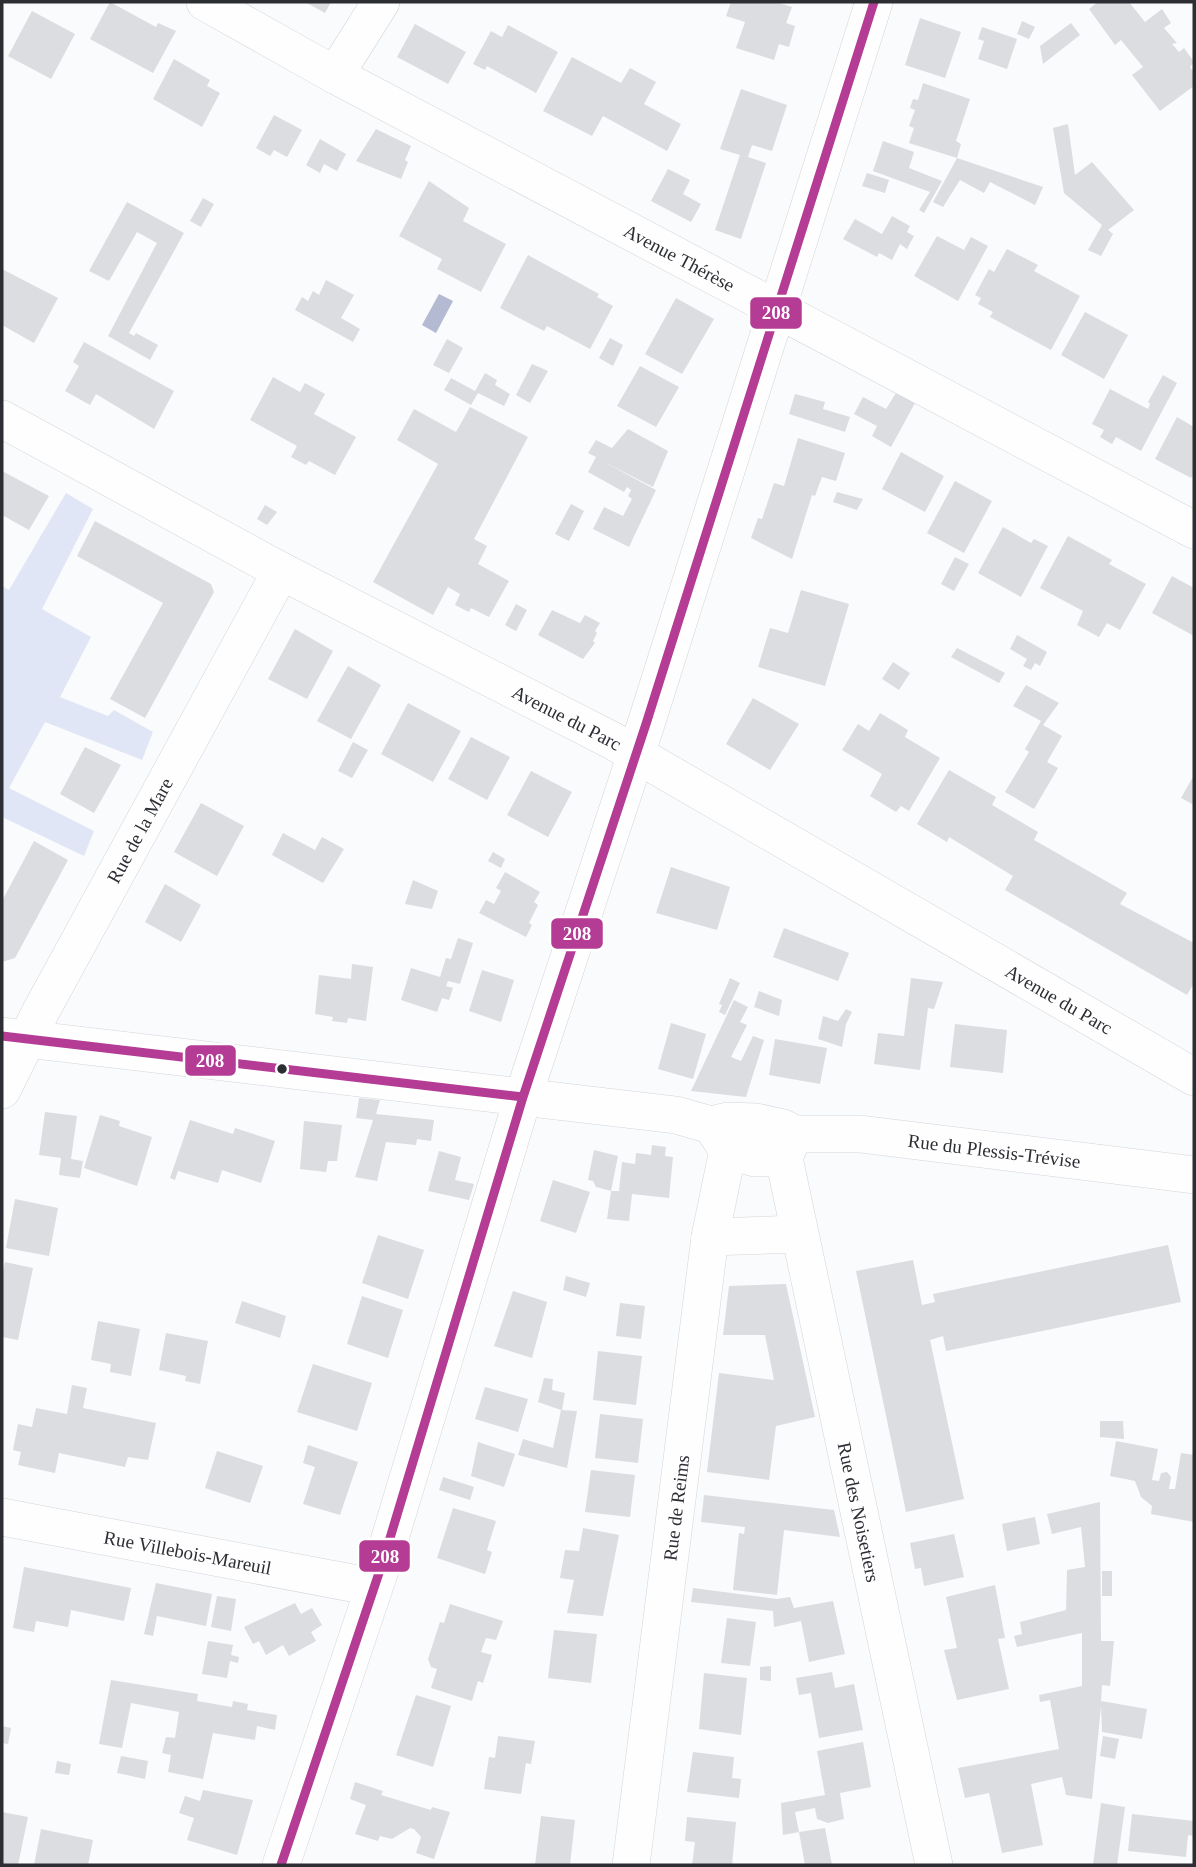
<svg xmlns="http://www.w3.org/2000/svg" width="1196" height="1867" font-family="Georgia,serif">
<rect width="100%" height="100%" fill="#fafbfc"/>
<path fill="#e1e6f6" d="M66,493L93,509L42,609L91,637L60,697L108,716L114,710L153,732L142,760L45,722L9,788L94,831L84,856L2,817V586L9,590Z"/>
<path fill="#b3bad1" d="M439,294L453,301L436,333L422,325Z"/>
<path fill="#dbdde0" d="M110,2L156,27L158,23L176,31L153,73L90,39Z
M305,2H331L325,13Z
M731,2H776L792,7L786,23L795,26L789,47L779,44L774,60L736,48L745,22L726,16Z
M1098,2H1129L1145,22L1162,9L1171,23L1164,28L1177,43L1172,44L1179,52L1184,48L1194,62L1190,67L1194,73V86L1160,111L1132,75L1143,67L1121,40L1115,45L1089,9Z
M32,11L75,34L51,79L8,56Z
M920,18L961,32L945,78L905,65Z
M1022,21L1035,27L1029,39L1017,34Z
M1071,23L1080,35L1043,64L1040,46Z
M415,24L466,52L448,84L397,57Z
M508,25L558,52L536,93L487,66L485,70L473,64L491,31L502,37Z
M982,27L1017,39L1007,69L978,59L984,41L978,39Z
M572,57L621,83L630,68L656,82L644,104L681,124L667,151L603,116L592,136L543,111Z
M174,59L210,80L207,86L220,93L202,127L153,99Z
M923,83L970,99L956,141L961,144L957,158L909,143L914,128L909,126L915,110L910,108L913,99L918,100Z
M741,89L787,105L772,151L752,145L748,157L766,163L741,239L715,230L740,155L720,149Z
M274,115L302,130L287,157L274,150L270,156L256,148Z
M1068,124L1075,175L1092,162L1134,210L1108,230L1113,234L1101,256L1088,250L1102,225L1064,193L1053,128Z
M376,129L411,146L405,160L408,162L401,179L356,161Z
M320,139L346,154L337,171L324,164L320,173L306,165Z
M883,141L914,152L909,168L942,181L924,213L919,210L930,192L873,171Z
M957,158L1043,187L1035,205L990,182L984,193L960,180L943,207L933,202Z
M668,169L690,180L683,194L701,204L691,222L651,201Z
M867,173L889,180L885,193L862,186Z
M429,181L469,208L463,221L506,244L481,292L437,269L442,259L399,236Z
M203,198L214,204L201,227L190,221Z
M127,202L184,233L129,333L134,336L136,333L158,345L150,360L108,336L157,243L137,232L109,281L89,271Z
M892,216L910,226L907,232L914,236L907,249L900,244L892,260L879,253L877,257L843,239L855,219L882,234Z
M937,236L964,250L971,237L988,246L958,301L914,276Z
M1007,249L1038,265L1034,271L1080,296L1051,350L990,317L993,312L978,304L981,298L975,295L989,269L994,272Z
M528,255L599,294L597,297L613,306L590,349L547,326L544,331L500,308Z
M2,269L58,298L34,343L2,325Z
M326,280L354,295L341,318L360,329L353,342L295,310L302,297L308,301L313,291L319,295Z
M676,298L714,319L682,374L645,354Z
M1085,312L1128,335L1104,379L1061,355Z
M610,338L623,345L613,366L599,358Z
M447,339L463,348L449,373L433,365Z
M84,342L174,391L154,429L96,394L90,405L65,391L79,366L73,362Z
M532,364L548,371L530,403L516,395Z
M640,366L679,387L656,427L617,406Z
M485,373L497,380L495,385L510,394L504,406L478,393L471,405L444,390L451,378L475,391Z
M1163,375L1177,383L1141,451L1116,437L1112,444L1100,437L1104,430L1092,424L1110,389L1148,409L1150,404L1148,402Z
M273,377L300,392L305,383L325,394L314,414L356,437L335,475L309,461L306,465L291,457L297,446L250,420Z
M896,393L915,403L891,447L872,436L877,426L854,414L863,397L886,409Z
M795,394L825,402L823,409L850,417L845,432L789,414Z
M470,407L528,437L474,539L487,546L478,564L509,581L489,617L471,608L469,612L455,605L460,594L448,587L433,615L373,582L438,464L397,440L414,409L456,432Z
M1177,417L1194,427V473L1191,478L1155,459Z
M628,429L668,451L653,487L602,461L656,490L629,547L593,529L604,507L623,516L632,499L628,496L631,490L627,487L624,492L588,472L596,457L588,453L596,440L612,448Z
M798,438L845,453L836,481L822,477L815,496L812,495L792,559L751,538L758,518L762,519L774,483L784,486Z
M901,452L944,476L925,512L882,489Z
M2,471L49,496L29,530L2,515Z
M955,481L992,501L964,553L927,533Z
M837,492L863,499L857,510L833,502Z
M571,504L584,511L569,541L555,534Z
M265,505L277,512L267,525L257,519Z
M95,521L211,584L214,592L145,718L110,699L163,603L77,556Z
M1003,527L1031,543L1034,539L1048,546L1021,597L978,573Z
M1068,536L1112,560L1109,564L1146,584L1120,630L1107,623L1099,637L1077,625L1083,611L1040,588Z
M955,557L969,564L954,591L941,584Z
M1172,576L1194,588V636L1152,613Z
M801,590L849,604L825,686L758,667L770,628L788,633Z
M516,604L527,610L516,631L505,625Z
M552,610L580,623L585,615L600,623L595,631L597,633L593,641L595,643L583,659L538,635Z
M295,629L333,651L307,699L268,679Z
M1017,635L1047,652L1040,666L1035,663L1031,670L1023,666L1027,659L1010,649Z
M957,648L1005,673L999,683L951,657Z
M893,662L910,673L899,690L882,679Z
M348,666L381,685L351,739L317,721Z
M1026,685L1059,703L1043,725L1062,736L1047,762L1058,768L1034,809L1005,792L1029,752L1025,749L1041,721L1013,706Z
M753,698L799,724L770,770L726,744Z
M408,703L461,731L433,782L381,754Z
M880,713L908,730L905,737L940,758L909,811L901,806L896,812L870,796L882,774L842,750L858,724L869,731Z
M471,737L510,757L487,800L448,779Z
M353,742L368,750L352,778L338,771Z
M85,747L121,765L94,813L60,794Z
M949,770L996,797L992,805L1038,832L1034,840L1127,893L1120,904L1194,943V983L1187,995L1005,890L1013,876L949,837L947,842L917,824Z
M531,771L572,792L548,837L507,815Z
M1194,775V805L1181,798Z
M201,803L244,826L217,876L174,852Z
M283,833L315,850L322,837L344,849L323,883L272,855Z
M34,841L68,860L15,958L2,962V901Z
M493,852L505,859L501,868L488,861Z
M671,867L730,887L717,930L656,913Z
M505,872L540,892L534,902L538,905L529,923L532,925L526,937L479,913L486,900L494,904L501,891L496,888Z
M413,880L438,891L432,909L405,904Z
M165,884L201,905L181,942L145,922Z
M784,928L849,953L838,981L773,957Z
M458,938L473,943L460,984L448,981L446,986L453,988L449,1000L442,998L437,1012L401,1000L411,968L440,977L446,958L451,959Z
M352,964L373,967L366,1021L348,1018L347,1023L332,1021L333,1017L315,1014L319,975L351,979Z
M482,970L514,980L501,1022L469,1011Z
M730,978L740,983L725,1015L719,1012L722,1005L719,1004Z
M911,978L943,982L934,1009L928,1008L920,1070L874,1064L878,1033L904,1036Z
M759,991L782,1000L779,1016L754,1007Z
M734,1000L748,1007L740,1022L747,1025L731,1057L741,1061L753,1036L764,1040L746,1097L691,1091Z
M846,1009L852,1012L846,1024L842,1047L818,1039L823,1016L838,1021Z
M671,1023L706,1034L693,1079L658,1069Z
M955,1024L1007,1030L1003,1073L950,1067Z
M775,1039L827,1048L820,1084L769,1075Z
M359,1098L380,1100L376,1114L434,1120L431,1141L417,1139L416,1145L386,1142L377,1181L355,1177L373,1120L356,1118Z
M45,1112L77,1116L71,1159L83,1161L80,1178L59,1175L61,1158L39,1155Z
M100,1115L120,1121L119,1126L152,1137L137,1186L84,1168Z
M190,1120L233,1134L235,1128L275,1141L261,1183L222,1170L218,1183L178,1171L175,1180L170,1178Z
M304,1121L342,1125L337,1161H328L326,1172L300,1169Z
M652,1145L666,1147L665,1156L673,1157L669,1198L632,1194L629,1221L607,1219L611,1191H619L622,1162L635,1164L636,1153L651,1155Z
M594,1150L618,1156L611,1191L596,1187L593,1181L588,1180Z
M439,1151L461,1157L455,1180L474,1184L469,1200L428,1191Z
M553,1180L590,1192L576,1233L540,1221Z
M15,1199L58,1208L49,1256L6,1248Z
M378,1235L424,1250L408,1299L362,1283Z
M1168,1245L1181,1302L946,1351L943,1336L930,1340L964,1499L906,1512L856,1271L913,1260L922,1305L935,1302L933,1294Z
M5,1262L33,1268L18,1340L2,1337V1275Z
M566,1276L590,1283L586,1297L563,1290Z
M786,1284L815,1417L776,1426L769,1480L707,1472L719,1373L774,1380L765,1335H723L729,1286Z
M513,1291L547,1302L532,1358L494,1346Z
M362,1296L403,1310L388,1358L347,1344Z
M242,1301L286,1316L280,1338L235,1323Z
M620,1303L645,1306L641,1339L616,1336Z
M98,1321L140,1329L131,1376L110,1372L111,1364L91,1360Z
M166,1333L208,1341L200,1384L185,1381L186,1376L159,1370Z
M598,1351L642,1356L636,1405L593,1400Z
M313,1364L372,1383L357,1431L297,1412Z
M544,1378L553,1379L552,1390L565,1393L562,1410L577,1411L567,1468L518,1455L523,1439L553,1448L561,1410L538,1402Z
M72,1385L87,1388L83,1408L156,1423L148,1460L128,1457L125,1467L59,1453L55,1473L18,1465L21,1452L13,1450L18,1424L32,1427L36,1408L67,1414Z
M485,1387L528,1399L518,1432L475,1419Z
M600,1414L643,1419L638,1463L595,1458Z
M1100,1421H1123L1124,1439L1100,1437Z
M1116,1441L1158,1449L1152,1480L1159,1481L1161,1473L1167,1472L1171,1477L1169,1489H1175L1181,1453L1194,1455V1522L1151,1514L1152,1506L1141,1497L1135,1481L1110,1476Z
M478,1442L515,1454L504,1487L471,1476Z
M308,1445L358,1462L340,1515L303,1504L315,1467L303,1463Z
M217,1451L263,1466L250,1503L205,1488Z
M591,1470L635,1475L630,1517L585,1512Z
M443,1477L474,1487L470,1500L439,1490Z
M704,1495L834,1510L840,1537L784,1530L777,1595L733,1590L739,1533L744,1534L745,1527L701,1522Z
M1100,1502L1101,1641H1114L1110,1686L1102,1685L1101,1701L1147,1709L1142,1739L1102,1732L1101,1706L1092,1799L1066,1795L1062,1777L1031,1784L1043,1845L1002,1853L989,1793L965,1798L958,1768L1059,1749L1050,1700L1040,1702L1039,1695L1082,1686V1633L1017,1647L1014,1636L1022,1634L1020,1622L1066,1610L1067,1570L1085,1567L1081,1527L1052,1534L1047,1514Z
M453,1508L496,1521L487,1550L492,1552L485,1574L437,1558Z
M1035,1517L1040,1544L1007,1551L1002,1524Z
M583,1528L619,1535L603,1616L567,1613L574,1580L560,1578L565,1550L579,1551Z
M954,1534L964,1577L924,1586L921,1568L915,1569L910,1543Z
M24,1567L131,1588L124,1621L71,1610L68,1627L36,1621L34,1632L13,1628Z
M1102,1571H1112V1596H1102Z
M156,1583L212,1594L206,1626L157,1616L153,1636L144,1634Z
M995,1585L1005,1638L998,1639L1009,1689L957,1700L944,1650L957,1648L946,1597Z
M693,1588L777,1599L790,1597L794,1608L833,1601L845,1654L809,1662L801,1621L774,1627L773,1611L691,1602Z
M217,1596L236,1599L231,1631L211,1627Z
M295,1603L301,1614L312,1608L322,1625L311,1632L316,1641L289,1656L283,1645L266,1655L259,1641L253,1644L244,1627Z
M450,1604L503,1621L496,1640L486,1638L481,1652L492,1655L483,1683L478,1681L472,1701L431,1688L437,1669L431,1667L428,1659L440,1622L444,1623Z
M727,1618L756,1622L750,1666L721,1663Z
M554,1630L597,1634L591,1683L548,1678Z
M208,1641L233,1645L231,1655L239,1657L238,1663L230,1661L227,1678L202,1674Z
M771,1666V1681L760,1680V1667Z
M832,1672L835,1688L854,1684L863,1730L819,1738L811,1693L799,1695L796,1678Z
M704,1673L747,1678L741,1735L699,1729Z
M111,1680L198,1694L197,1701L232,1707L233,1701L248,1704L247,1710L277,1715L275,1730L257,1726L255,1740L213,1733L203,1779L168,1772L171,1755L162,1753L166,1737L175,1738L179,1712L131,1703L122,1748L99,1744Z
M416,1695L451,1706L433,1767L396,1755Z
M2,1726L11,1728L8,1744L2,1743Z
M498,1736L535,1741L531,1764L526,1763L521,1794L484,1789L489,1757L495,1758Z
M1103,1736L1119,1739L1115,1759L1100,1756Z
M863,1742L871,1787L840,1793L844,1819L828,1823L817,1819L815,1808L795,1812L799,1832L825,1828L832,1865H805L799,1832L783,1835L781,1803L825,1795L817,1751Z
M693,1752L734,1757L732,1778L741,1779L739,1798L687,1792Z
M121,1756L148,1761L145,1779L117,1773Z
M57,1761L71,1764L69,1775L55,1773Z
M355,1782L383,1791L381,1795L431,1810L432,1807L450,1812L434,1859L416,1853L421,1837L414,1829L410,1828L392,1839L380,1836L378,1841L355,1834L366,1805L350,1799Z
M203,1790L253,1800L237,1855L187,1840L194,1818L179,1813L185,1796L200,1801Z
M1101,1803L1125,1807L1117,1865H1093Z
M2,1812L28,1817L18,1865H2Z
M1132,1814L1194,1821V1836L1188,1835L1186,1857L1128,1851Z
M541,1816L575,1820L570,1865H535Z
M687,1817L736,1822L732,1865H692L695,1842L685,1841Z
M41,1829L93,1840L88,1865H34Z"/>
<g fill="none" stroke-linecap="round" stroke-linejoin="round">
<defs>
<g id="minor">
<path id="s1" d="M205,2L335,75L1194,530"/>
<path d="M335,75L381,2"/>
<path id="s2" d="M2,419L281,571L613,741L1194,1077"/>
<path d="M2,1036L676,1115L711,1125"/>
<path id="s3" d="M2,1090L41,1011L281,571"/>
<path id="s4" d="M793,1135L784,1158H755L728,1150L711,1125L728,1121L756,1122L783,1128L794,1134H860L1194,1175"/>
<path id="s5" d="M784,1158L934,1865"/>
<path d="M710,1237L799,1234"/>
<path id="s6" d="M2,1517L373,1587"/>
<path d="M281,1865L384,1558L523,1097L646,724L874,2"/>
<path id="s7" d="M631,1865L710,1237L728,1150"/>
</g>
</defs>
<use href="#minor" stroke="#d3d5d9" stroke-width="38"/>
<use href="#minor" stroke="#fefeff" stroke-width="37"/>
<defs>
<path id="bus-1" d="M2,1036L523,1097
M281,1865L384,1558L523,1097L646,724L874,2"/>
</defs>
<use href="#bus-1" stroke="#fff" stroke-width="14"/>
<use href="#bus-1" stroke="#b43c95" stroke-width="9"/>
</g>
<circle fill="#2c2e33" stroke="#fff" stroke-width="2.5" cx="282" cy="1069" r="6"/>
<g text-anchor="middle" stroke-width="5" stroke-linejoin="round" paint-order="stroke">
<g font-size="19" fill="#2c2e33" stroke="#fff">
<text dy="7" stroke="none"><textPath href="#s1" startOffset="539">Avenue Thérèse</textPath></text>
<text dy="7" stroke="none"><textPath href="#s2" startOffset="639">Avenue du Parc</textPath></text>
<text dy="7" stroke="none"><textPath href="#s3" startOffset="294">Rue de la Mare</textPath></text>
<text dy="7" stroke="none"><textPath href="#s2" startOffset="1206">Avenue du Parc</textPath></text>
<text dy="7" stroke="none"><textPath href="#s4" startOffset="399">Rue du Plessis-Trévise</textPath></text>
<text dy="7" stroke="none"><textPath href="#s7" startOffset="360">Rue de Reims</textPath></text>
<text dy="7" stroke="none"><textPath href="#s5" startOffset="362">Rue des Noisetiers</textPath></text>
<text dy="7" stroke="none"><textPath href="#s6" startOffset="189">Rue Villebois-Mareuil</textPath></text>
</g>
</g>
<g stroke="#fff" stroke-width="2.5">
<rect x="749" y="296" width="54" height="34" rx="7" fill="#b43c95"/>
<rect x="550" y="917" width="54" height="33" rx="7" fill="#b43c95"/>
<rect x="184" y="1044" width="53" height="33" rx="7" fill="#b43c95"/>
<rect x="358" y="1539" width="53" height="34" rx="7" fill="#b43c95"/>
</g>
<g font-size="19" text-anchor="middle" font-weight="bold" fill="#fff">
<text x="776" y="319">208</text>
<text x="577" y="940">208</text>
<text x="210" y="1067">208</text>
<text x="385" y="1563">208</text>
</g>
<rect width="1196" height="1867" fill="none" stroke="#2c2e33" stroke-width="7"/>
</svg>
